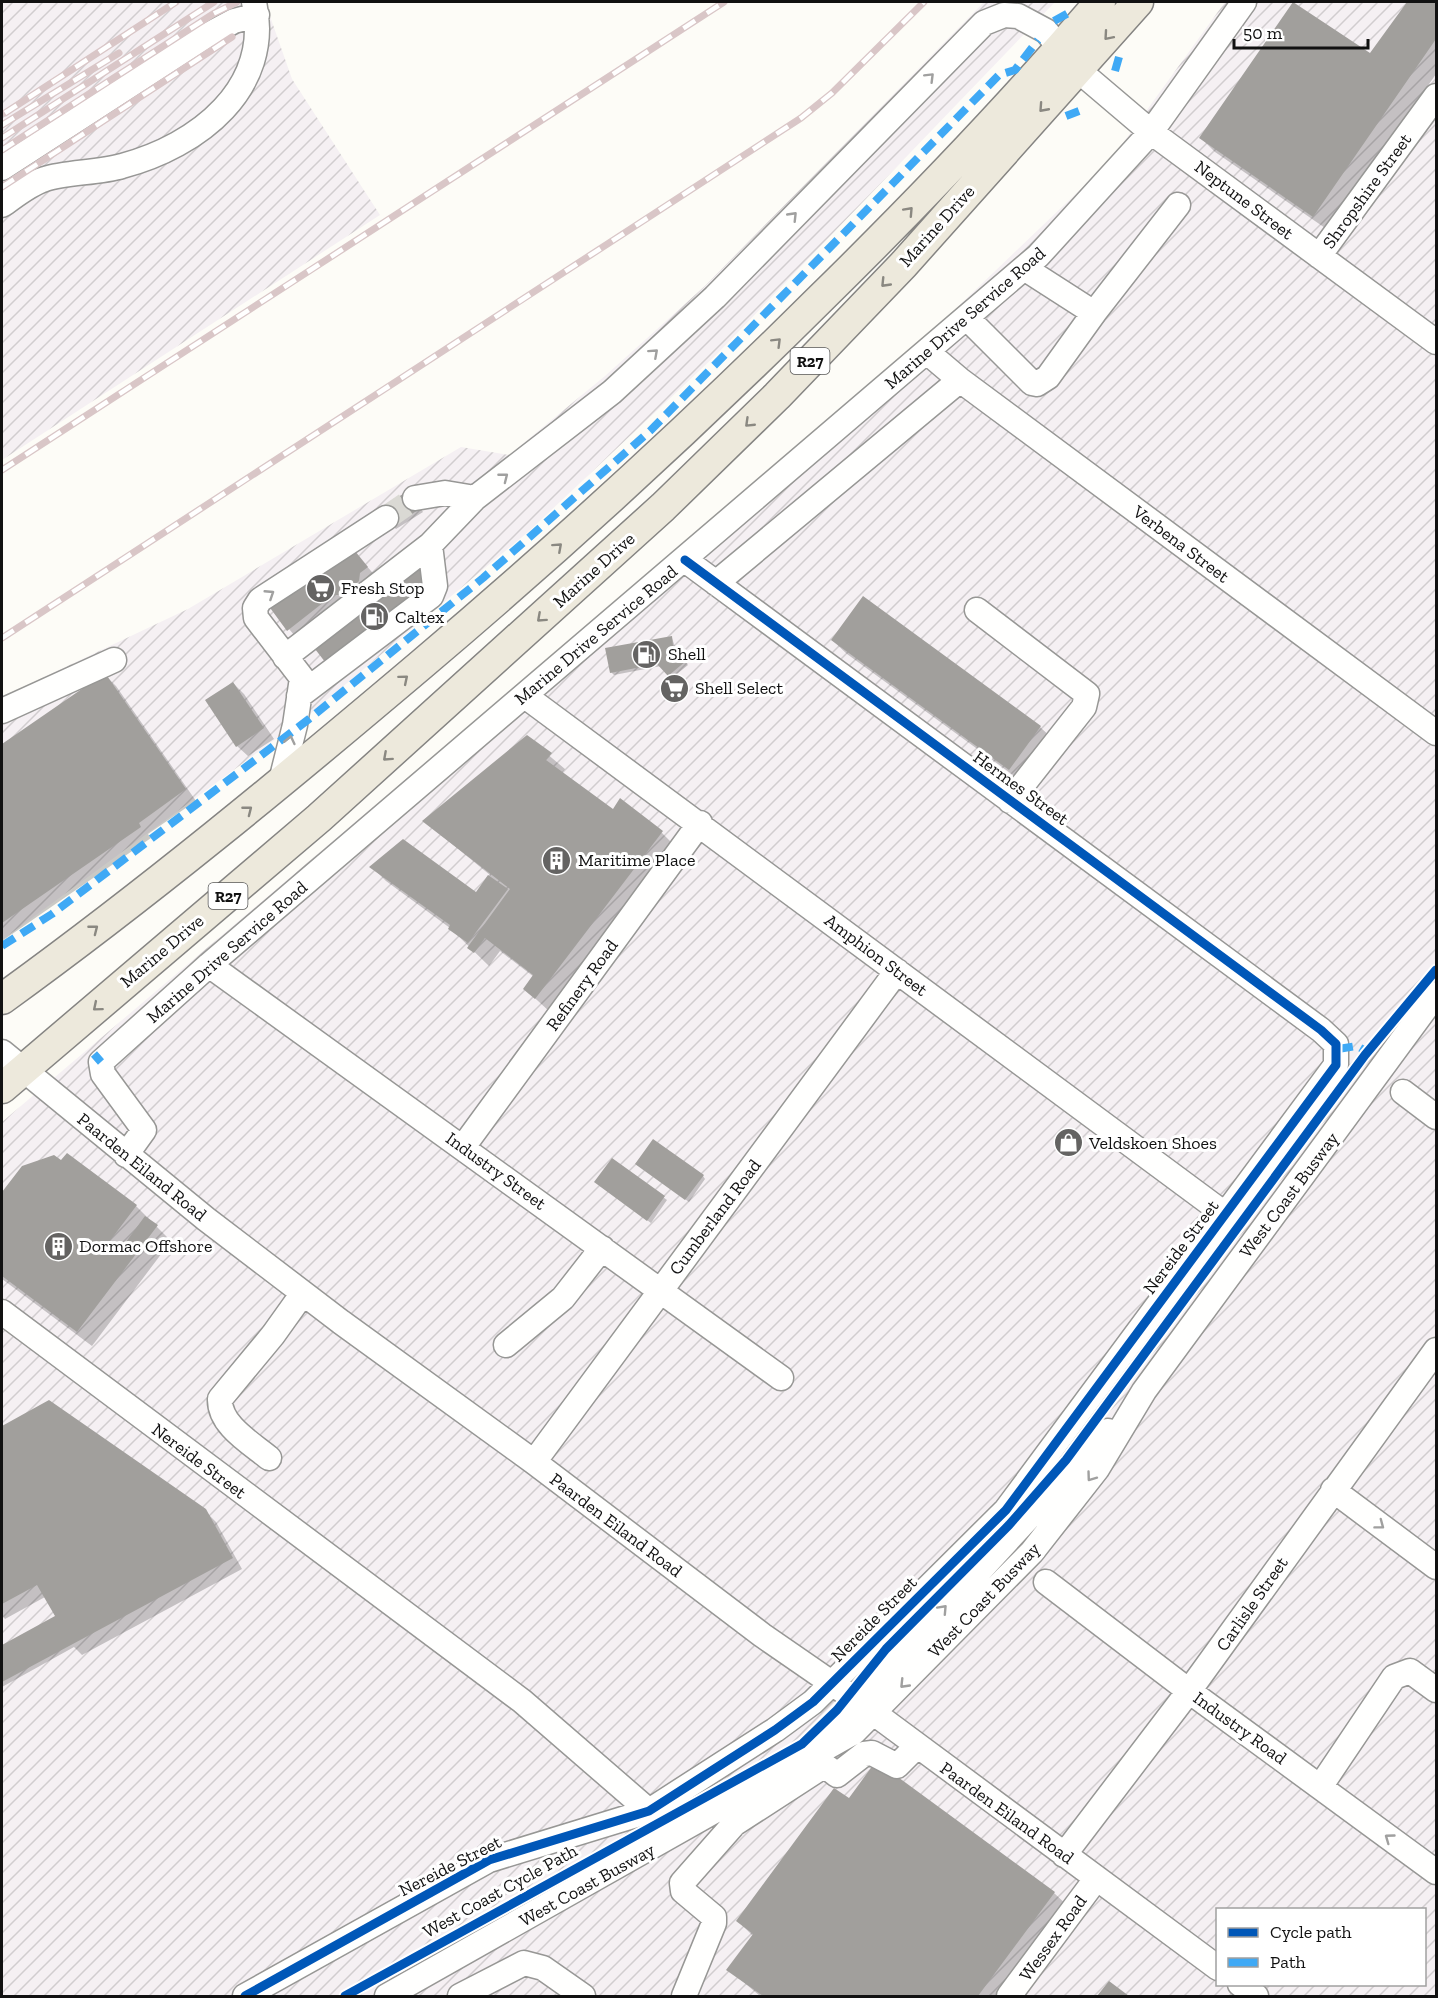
<svg xmlns="http://www.w3.org/2000/svg" width="1438" height="1998" font-family="'Zilla Slab',serif">
<defs>
<pattern id="industrial-furrows" width="10" height="10" patternUnits="userSpaceOnUse" patternTransform="scale(1.5)"><rect width="10" height="10" fill="#f5f0f3"/><path d="M-1 1l2-2M0 10L10 0M9 11l2-2" fill="none" stroke="#d1cdcf"/></pattern>
</defs>
<rect width="100%" height="100%" fill="#fdfcf7"/>
<path fill="url(#industrial-furrows)" fill-rule="evenodd" d="M2,2H265L292,79L380,215L2,460Z
M984,2H1055L716,355L528,532L310,714L2,940V697L188,609L461,447L509,455L605,376L706,285Z
M1225,2H1436V1996H2V1122L923,340L1110,161ZM1218,1910H1424V1984H1218Z"/>
<path fill="#0003" d="M1409,2H1436V74L1328,230L1215,152L1201,138L1370,55Z
M412,495L423,512L396,529L393,526Z
M365,564L377,578L299,641L270,606Z
M672,638L676,650L688,665L672,678L661,666L614,675L611,672Z
M832,640L1040,727L1055,741L1024,783L847,654Z
M105,675L116,686L196,801L148,834L151,838L2,941V745Z
M233,683L244,694L274,739L248,756L237,746Z
M527,737L565,769L562,773L613,811L662,833L676,847L550,1012L525,989L534,977L500,951L489,966L450,928L386,881L372,867L476,894L490,875L424,821Z
M612,1160L667,1200L651,1223L599,1185Z
M640,1166L703,1176L705,1179L689,1202Z
M22,1168L136,1206L171,1241L92,1346L2,1279V1195Z
M49,1402L205,1511L216,1522L242,1569L82,1655L74,1647L2,1687V1647L56,1617L45,1597L5,1619L2,1615V1428Z
M1052,1499L1022,1565L915,1656Z
M877,1763L1054,1893L1069,1907L1003,1996H760L728,1969L753,1936L738,1921L849,1800Z"/>
<path fill="#a19f9c" d="M1293,2L1370,53L1407,2H1436V39L1313,217L1199,138Z
M409,490L421,508L392,527L380,509Z
M355,551L368,567L360,573L359,581L343,595H333L287,631L268,605Z
M419,568L432,586L329,667L315,649Z
M863,596L1041,726L1009,770L831,640Z
M672,636L673,646L686,661L668,676L657,664L610,673L605,648Z
M105,673L186,789L139,823L141,827L2,923V744Z
M233,682L264,728L236,747L205,700Z
M527,735L552,753L546,760L613,809L620,798L663,831L535,999L523,989L533,975L485,938L474,953L467,948L510,889L422,821Z
M403,839L476,892L488,875L508,889L468,943L448,929L450,925L369,867Z
M653,1139L704,1175L685,1200L635,1164Z
M67,1153L137,1205L109,1242L120,1250L145,1216L158,1225L77,1332L2,1276V1192L22,1166L54,1155L61,1160Z
M612,1158L665,1196L647,1221L594,1182Z
M49,1400L206,1509L233,1558L2,1682V1645L55,1616L37,1585L2,1604V1426Z
M876,1761L1055,1892L978,1996H763L726,1970L753,1934L736,1921L834,1788L849,1798Z
M1109,1981L1129,1996H1097Z"/>
<g fill="none" stroke-linecap="round" stroke-linejoin="round">
<path stroke="#dad9d4" stroke-width="24" stroke-dasharray="24 12" stroke-linecap="butt" d="M386,518L415,498"/>
<defs>
<path id="minor" d="M2,168L206,36L234,21L257,15
M2,205C15,196 29,184 45,179C65,172 99,173 122,166C198,146 273,88 254,2
M1319,256L1436,96
M1024,268L1094,313
M967,318L1032,383L1037,384L1048,377L1094,313L1178,205
M927,352L960,380L1436,733
M415,498L445,493L475,498
M430,545L475,498L612,392L715,297L984,23L1004,15L1018,16L1046,31L1078,70L1151,132L1436,342
M716,583L960,380
M977,610L1087,694L1084,707L1010,801
M285,657L430,545L435,586L431,596L299,696
M525,696L1226,1215
M2,711L114,660
M280,785L295,725L302,678L256,618L255,608L260,600L386,518
M209,965L781,1378
M2,1052L206,1219L341,1322L534,1462L762,1635L859,1702L1218,1968
M1403,1092L1436,1117
M463,1147L700,823
M126,1155L144,1130L103,1074L101,1062L209,965L1038,256L1151,132L1244,2
M2,1312L522,1701L649,1811
M506,1345L563,1298L602,1248
M269,1458C251,1443 219,1425 220,1399L273,1335L303,1293
M534,1462L897,971
M1333,1490L1436,1567
M1046,1582L1189,1691L1436,1872
M819,1742L859,1702L1108,1431
M1320,1787L1394,1677L1410,1671L1436,1690
M1064,1855L1189,1691L1436,1350
M1240,1984L1256,1996
M245,1996L489,1860L649,1811L775,1730L813,1702L1006,1510L1336,1065V1044L1321,1030L685,560
M387,1996L854,1732L1032,1552L1097,1469L1144,1391L1436,994
M460,1996L524,1963L543,1968L583,1996
M684,1996L714,1923V1917L683,1891L682,1883L734,1824L822,1767L828,1768L837,1775L864,1754L872,1753L897,1766L917,1746
M1009,1996L1096,1879"/>
<path id="major" d="M2,999C147,894 285,780 422,664C559,548 691,427 818,301C916,205 1011,106 1100,2
M2,1088L319,818L663,507L777,396L904,264L1138,2"/>
</defs>
<use href="#minor" stroke="#979795" stroke-width="27"/>
<use href="#major" stroke="#858482" stroke-width="33"/>
<use href="#minor" stroke="#fffffe" stroke-width="24"/>
<use href="#major" stroke="#ede9dc" stroke-width="30"/>
<defs>
<path id="rail" d="M5,113L176,2
M2,125L119,53
M2,138L214,2
M2,150L213,14L237,2
M2,187L232,37
M2,470L724,2
M2,638L801,118L832,93L924,2"/>
</defs>
<use href="#rail" stroke="#d9c6c7" stroke-width="7"/>
<use href="#rail" stroke="#fff" stroke-width="4.5" stroke-dasharray="14" stroke-linecap="butt"/>
<path stroke="#3fa9f5" stroke-width="8" stroke-dasharray="15 8" stroke-linecap="butt" d="M1054,21L1070,12
M1115,71L1119,57
M1066,116L1079,111
M2,946L52,914L309,719L483,578L650,431L999,75L1015,70L1038,40
M1338,1049L1357,1046L1364,1050L1365,1055
M94,1054L101,1062"/>
<defs>
<path id="cycleway" d="M245,1996L489,1860L649,1811L775,1730L813,1702L1006,1510L1336,1065V1044L1321,1030L685,560
M345,1996L802,1744L837,1710L886,1649L1009,1525L1066,1460L1365,1055L1436,970"/>
</defs>
<use href="#cycleway" stroke="#fff" stroke-width="13"/>
<use href="#cycleway" stroke="#0057b8" stroke-width="9"/>
</g>
<defs><path id="oneway-chevron" d="M-2-3.5L2.5 0L-2 3.5" fill="none" stroke-width="1.6" stroke-linecap="round" stroke-linejoin="round" transform="scale(1.5)"/></defs>
<g stroke="#8a8881">
<use href="#oneway-chevron" transform="translate(1108 36) rotate(131)"/>
<use href="#oneway-chevron" transform="translate(1043 108) rotate(132)"/>
<use href="#oneway-chevron" transform="translate(909 211) rotate(-47)"/>
<use href="#oneway-chevron" transform="translate(885 283) rotate(134)"/>
<use href="#oneway-chevron" transform="translate(777 342) rotate(-45)"/>
<use href="#oneway-chevron" transform="translate(749 423) rotate(136)"/>
<use href="#oneway-chevron" transform="translate(558 547) rotate(-42)"/>
<use href="#oneway-chevron" transform="translate(541 618) rotate(138)"/>
<use href="#oneway-chevron" transform="translate(404 679) rotate(-40)"/>
<use href="#oneway-chevron" transform="translate(387 757) rotate(138)"/>
<use href="#oneway-chevron" transform="translate(248 810) rotate(-38)"/>
<use href="#oneway-chevron" transform="translate(94 929) rotate(-38)"/>
<use href="#oneway-chevron" transform="translate(97 1007) rotate(140)"/>
</g>
<g stroke="#a0a09f">
<use href="#oneway-chevron" transform="translate(930 77) rotate(-45)"/>
<use href="#oneway-chevron" transform="translate(793 216) rotate(-46)"/>
<use href="#oneway-chevron" transform="translate(654 353) rotate(-42)"/>
<use href="#oneway-chevron" transform="translate(504 477) rotate(-38)"/>
<use href="#oneway-chevron" transform="translate(270 594) rotate(-33)"/>
<use href="#oneway-chevron" transform="translate(290 740) rotate(-77)"/>
<use href="#oneway-chevron" transform="translate(1091 1477) rotate(126)"/>
<use href="#oneway-chevron" transform="translate(1380 1525) rotate(37)"/>
<use href="#oneway-chevron" transform="translate(943 1609) rotate(-47)"/>
<use href="#oneway-chevron" transform="translate(904 1684) rotate(134)"/>
<use href="#oneway-chevron" transform="translate(1389 1838) rotate(-144)"/>
</g>
<defs>
<symbol id="supermarket-disc" viewBox="-11 -11 22 22"><circle r="9.5" fill="#646362" stroke="#fff"/><path d="M-6-5.5h2.5l.6 2H6L4.5 2H-2.5L-4.4-4H-6ZM-1.5 3.2a1.3 1.3 0 1 0 .1 0ZM3 3.2a1.3 1.3 0 1 0 .1 0Z" fill="#fff"/></symbol>
<symbol id="fuel-disc" viewBox="-11 -11 22 22"><circle r="9.5" fill="#646362" stroke="#fff"/><path d="M-5.5-6h7V0h2V4h1.3V-2.5L3-4.5l.8-.8L6-3V5H2.5V1h-1V6h-7ZM-4.2-4.7v3.2H.2V-4.7Z" fill="#fff"/></symbol>
<symbol id="building-disc" viewBox="-11 -11 22 22"><circle r="9.5" fill="#646362" stroke="#fff"/><path d="M-4-6H4V6H1V3H-1V6H-4ZM-2.5-4.3h1.7v1.8h-1.7ZM.8-4.3h1.7v1.8H.8ZM-2.5-1h1.7V.8h-1.7ZM.8-1h1.7V.8H.8Z" fill="#fff"/></symbol>
<symbol id="shop-disc" viewBox="-11 -11 22 22"><circle r="9.5" fill="#646362" stroke="#fff"/><path d="M-5-2.5h2.3a2.7 3.5 0 0 1 5.4 0H5L5.5 6h-11ZM-1.5-2.5h3a1.5 2.3 0 0 0-3 0Z" fill="#fff"/></symbol>
</defs>
<g fill-rule="evenodd">
<use href="#supermarket-disc" x="304" y="572" width="33" height="33"/>
<use href="#fuel-disc" x="358" y="600" width="33" height="33"/>
<use href="#fuel-disc" x="630" y="638" width="33" height="33"/>
<use href="#supermarket-disc" x="658" y="672" width="33" height="33"/>
<use href="#building-disc" x="540" y="844" width="33" height="33"/>
<use href="#shop-disc" x="1052" y="1126" width="33" height="33"/>
<use href="#building-disc" x="42" y="1230" width="33" height="33"/>
</g>
<g text-anchor="middle" stroke-width="6" stroke-linejoin="round" paint-order="stroke">
<g fill="#fff" stroke="#585858" stroke-width="1.5">
<rect x="790.5" y="348" width="39" height="26" rx="4.5"/>
<rect x="208.5" y="883" width="39" height="26" rx="4.5"/>
</g>
<g font-size="16" font-weight="bold" fill="#111">
<text x="810" y="367">R27</text>
<text x="228" y="902">R27</text>
</g>
<g font-size="18" fill="#111" stroke="#fff">
<text transform="translate(1367 191) rotate(-54)" y="6">Shropshire Street</text>
<text transform="translate(1244 200) rotate(37)" y="6">Neptune Street</text>
<text transform="translate(937 226) rotate(-48)" y="6">Marine Drive</text>
<text transform="translate(965 318) rotate(-41)" y="6">Marine Drive Service Road</text>
<text transform="translate(1181 544) rotate(37)" y="6">Verbena Street</text>
<text transform="translate(594 570) rotate(-42)" y="6">Marine Drive</text>
<text transform="translate(596 635) rotate(-40)" y="6">Marine Drive Service Road</text>
<text transform="translate(1021 788) rotate(36)" y="6">Hermes Street</text>
<text transform="translate(162 951) rotate(-40)" y="6">Marine Drive</text>
<text transform="translate(227 952) rotate(-41)" y="6">Marine Drive Service Road</text>
<text transform="translate(876 955) rotate(37)" y="6">Amphion Street</text>
<text transform="translate(582 985) rotate(-54)" y="6">Refinery Road</text>
<text transform="translate(142 1167) rotate(39)" y="6">Paarden Eiland Road</text>
<text transform="translate(496 1171) rotate(36)" y="6">Industry Street</text>
<text transform="translate(1289 1195) rotate(-53)" y="6">West Coast Busway</text>
<text transform="translate(715 1217) rotate(-53)" y="6">Cumberland Road</text>
<text transform="translate(1181 1247) rotate(-53)" y="6">Nereide Street</text>
<text transform="translate(199 1461) rotate(37)" y="6">Nereide Street</text>
<text transform="translate(616 1525) rotate(37)" y="6">Paarden Eiland Road</text>
<text transform="translate(984 1600) rotate(-46)" y="6">West Coast Busway</text>
<text transform="translate(1252 1604) rotate(-55)" y="6">Carlisle Street</text>
<text transform="translate(874 1619) rotate(-45)" y="6">Nereide Street</text>
<text transform="translate(1240 1728) rotate(36)" y="6">Industry Road</text>
<text transform="translate(1007 1813) rotate(36)" y="6">Paarden Eiland Road</text>
<text transform="translate(450 1866) rotate(-27)" y="6">Nereide Street</text>
<text transform="translate(587 1885) rotate(-29)" y="6">West Coast Busway</text>
<text transform="translate(500 1891) rotate(-29)" y="6">West Coast Cycle Path</text>
<text transform="translate(1053 1938) rotate(-54)" y="6">Wessex Road</text>
</g>
<g font-size="18" fill="#111" stroke="#fff" text-anchor="start">
<text x="341" y="594">Fresh Stop</text>
<text x="395" y="623">Caltex</text>
<text x="668" y="660">Shell</text>
<text x="695" y="694">Shell Select</text>
<text x="578" y="866">Maritime Place</text>
<text x="1089" y="1149">Veldskoen Shoes</text>
<text x="79" y="1252">Dormac Offshore</text>
</g>
</g>
<rect width="1438" height="1998" fill="none" stroke="#111111" stroke-width="6"/>
<rect x="1216" y="1908" width="210" height="78" fill="#ffffff" stroke="#a0a0a0" stroke-width="1.5"/>
<rect x="1228" y="1928" width="30" height="9" fill="#0057b8" stroke="#a0a0a0" stroke-width="1.5"/>
<text x="1270" y="1938" font-size="18" fill="#111111">Cycle path</text>
<rect x="1228" y="1958" width="30" height="9" fill="#3fa9f5" stroke="#a0a0a0" stroke-width="1.5"/>
<text x="1270" y="1968" font-size="18" fill="#111111">Path</text>
<path d="M1234 39v9h134v-9" fill="none" stroke="#111111" stroke-width="3"/>
<text x="1243" y="39" font-size="18" fill="#111111" stroke="#ffffff" stroke-width="4.5" paint-order="stroke">50 m</text>
</svg>
